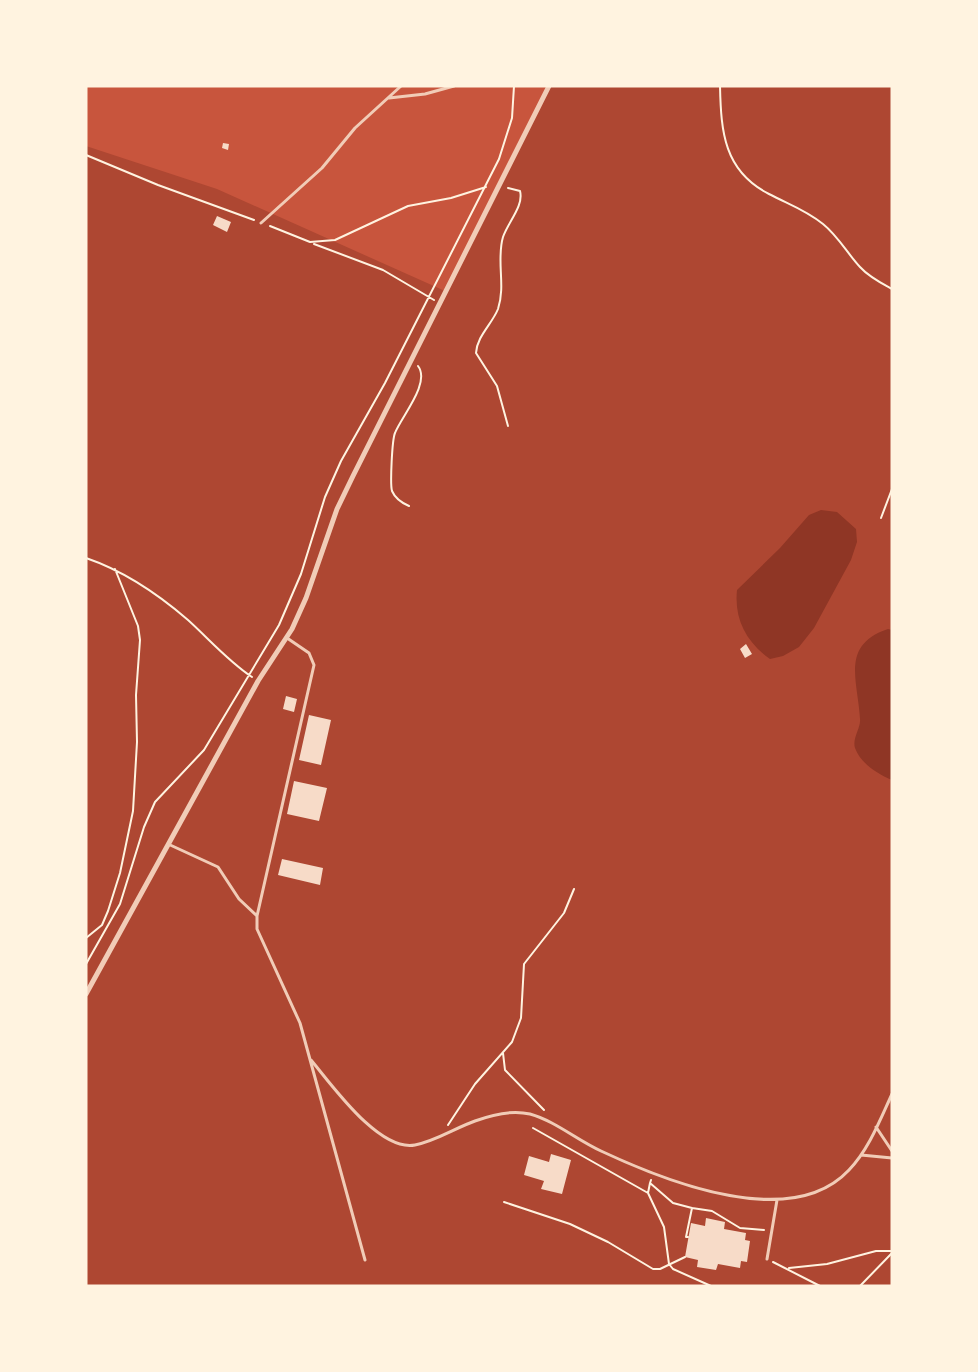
<svg xmlns="http://www.w3.org/2000/svg" width="978" height="1372" font-family="Figtree,sans-serif">
<rect width="100%" height="100%" fill="#c8553d"/>
<path fill="#ae4732" d="M549,86H892V1286H86V146L217,189L445,291Z"/>
<path fill="#8f3625" d="M821,510L837,512L856,529L857,542L851,560L814,628L799,647L783,656L770,659C746,642 734,619 737,590L780,548L809,515Z
M888,629L892,630V780C878,774 861,764 855,748C852,738 861,728 860,719C858,681 840,645 888,629Z"/>
<path fill="#f7dbc8" d="M223,143L229,144L228,150L222,148Z
M217,216L231,222L227,232L213,225Z
M746,644L752,654L745,658L740,649Z
M286,696L297,699L294,712L283,709Z
M309,715L331,720L321,765L299,760Z
M294,781L327,788L319,821L287,814Z
M282,859L323,868L320,885L278,875Z
M551,1154L571,1160L562,1194L541,1189L544,1181L524,1175L529,1156L549,1162Z
M706,1218L725,1222L724,1229L746,1233L745,1240L750,1241L747,1262L741,1261L740,1268L718,1264L716,1270L697,1267L698,1260L685,1257L691,1223L705,1226Z"/>
<g fill="none" stroke-linecap="round" stroke-linejoin="round">
<path stroke="#fff3e0" stroke-width="2" d="M720,86C721,132 724,171 769,194C788,204 806,210 823,224C838,236 847,253 860,267C869,277 881,283 892,289
M86,155L158,185L254,220
M508,188L520,191C524,206 508,222 503,237C496,260 506,285 498,309C492,324 477,336 476,353L497,386L508,426
M270,226L310,242
M310,242L335,240L408,206L451,198L486,187
M314,244L383,270L434,300
M409,506C402,503 395,498 392,491C390,484 392,440 395,433C401,417 431,383 418,366
M881,518L892,489
M86,558C124,571 158,594 188,620C209,639 228,661 252,677
M86,938L102,925L108,911L120,873L133,811L137,742L136,695L140,640L138,626L115,569
M86,964L120,904L144,827L155,802L204,750L279,625L301,574L325,497L341,461L385,383L499,159L512,118L514,86
M503,1053L505,1070L544,1110
M448,1125L475,1084L512,1042L521,1018L524,964L564,913L574,889
M533,1128L648,1193L664,1227L669,1264L673,1269L711,1286
M651,1180L650,1183L673,1203L692,1208L686,1237H688
M648,1193L650,1183
M504,1202L570,1224L608,1242L653,1269H660L685,1257
M692,1208L712,1211L740,1228L764,1230
M773,1262L820,1286
M789,1268L827,1264L876,1251H892
M860,1286L892,1253"/>
<path stroke="#f1ccb7" stroke-width="3" d="M389,98L425,94L454,86
M261,223L322,168L355,128L401,86
M287,638L309,653L314,665L257,916V929L300,1023L365,1260
M168,844L218,867L239,899L257,916
M311,1060C332,1085 379,1152 415,1145C436,1141 455,1128 475,1121C491,1115 513,1110 530,1114C555,1121 577,1140 601,1151C665,1181 791,1232 849,1170C869,1149 880,1120 892,1094
M876,1127L892,1151
M861,1155L892,1158
M767,1259L777,1200"/>
<path stroke="#f1ccb7" stroke-width="5" d="M86,994L258,681L292,629L306,598L337,509L353,476L549,86"/>
</g>
<rect width="978" height="1372" fill="none" stroke="#fff3e0" stroke-width="175"/>
</svg>
